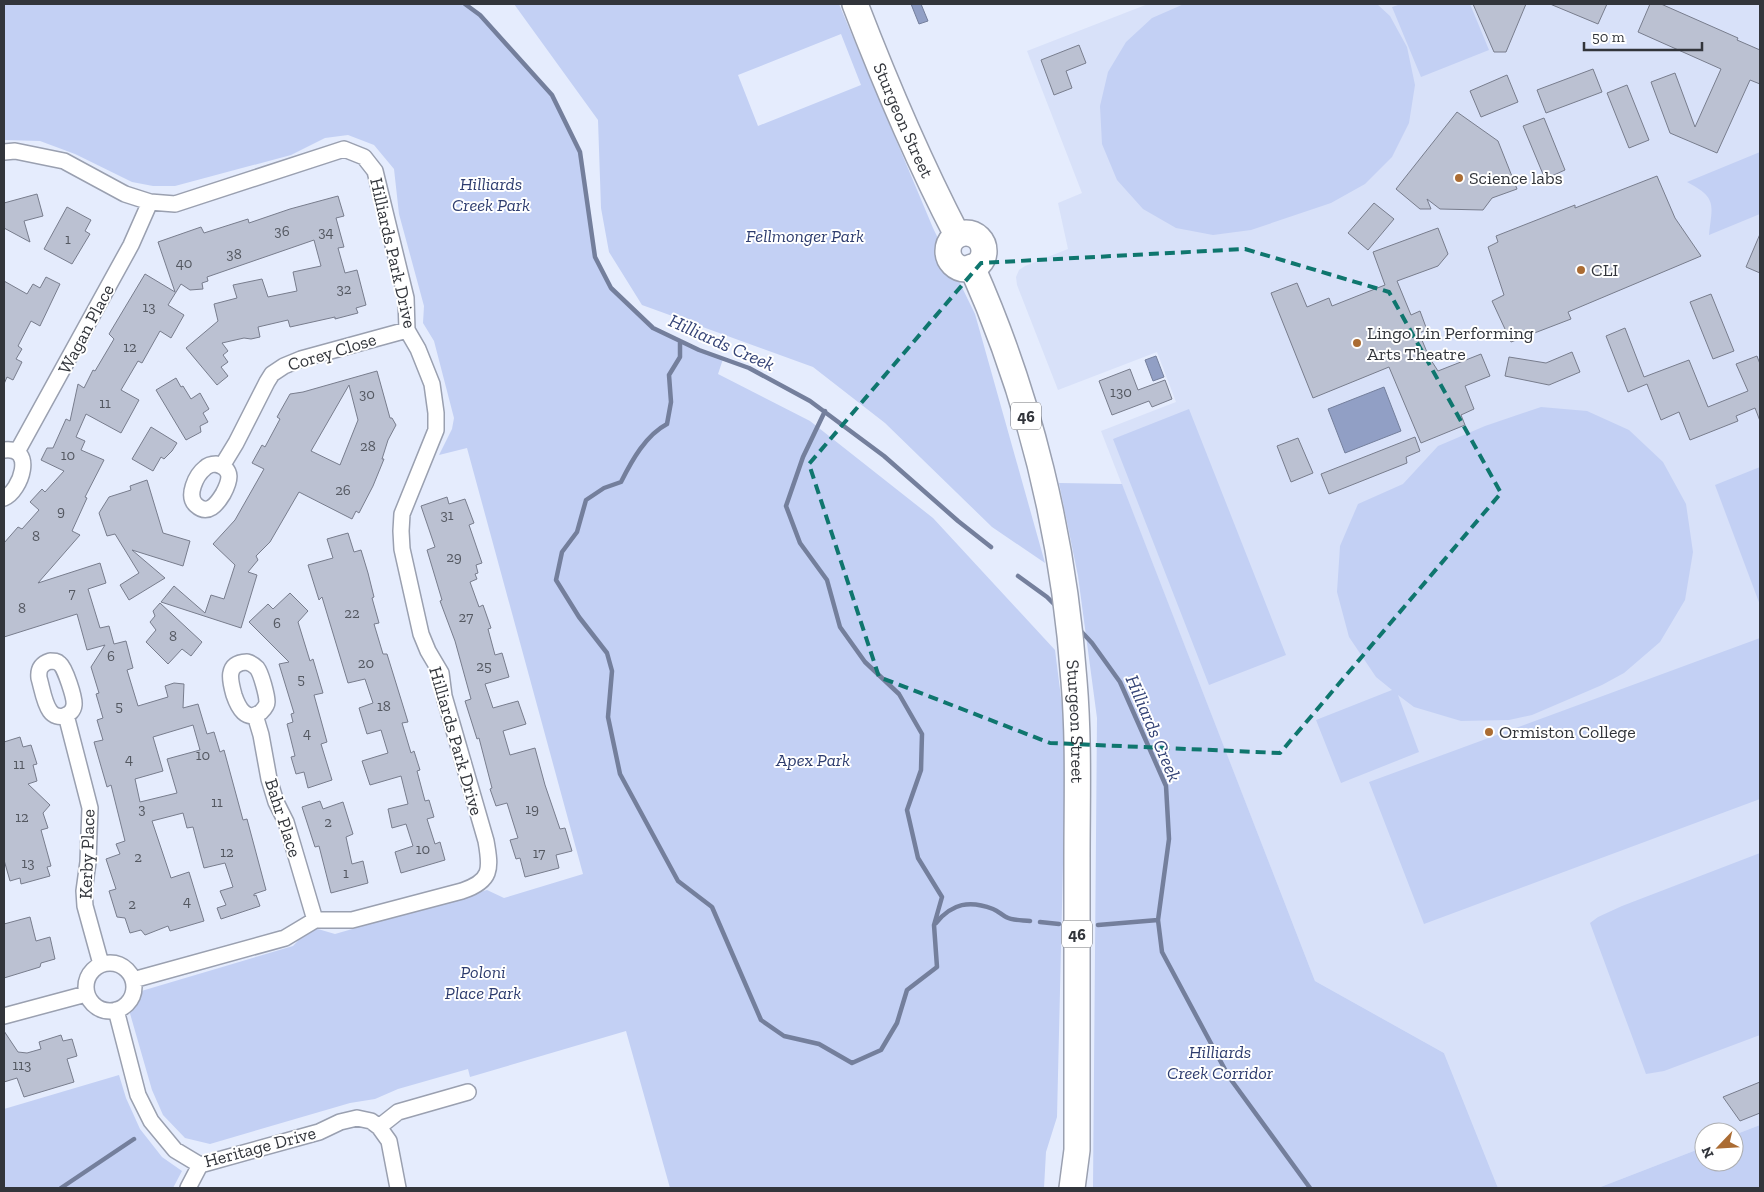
<svg xmlns="http://www.w3.org/2000/svg" width="1764" height="1192" font-family="'Zilla Slab',serif">
<rect width="100%" height="100%" fill="#e5ecfd"/>
<path fill="#d8e1f9" d="M1148,4H1760V1125L1734,1135V1132H1704V1147L1598,1188H1498L1444,1053L1315,981L1101,431L1176,402L1157,352L1058,390L1017,285L1016,277L1019,270L1025,266L1068,249L1058,203L1082,193L1027,51Z"/>
<path fill="#c3d0f4" fill-rule="evenodd" d="M4,4H464L480,15L552,95L580,152L595,257L611,288L653,328L699,350L723,359L718,374L810,421L933,518L1055,650L1066,737L1057,1117L1046,1152L1044,1188H670L626,1031L470,1077L468,1069L398,1089L375,1099L350,1103L210,1144L185,1138L163,1115L152,1090L129,1010L138,992L293,946L311,927L335,934L487,890L504,898L583,874L467,448L439,455L452,429L454,418L434,341L423,323L424,306L399,214L394,169L374,145L348,135L325,138L291,155L175,186H153L132,182L75,154L40,141L4,140Z
M514,4H839L933,228L975,314L1045,563L992,527L885,423L813,367L642,305L609,252L601,208L598,120ZM841,34L861,85L758,126L738,75Z
M1184,4H1377L1390,16L1407,47L1415,85L1409,123L1392,157L1365,184L1331,203L1251,230L1213,235L1176,228L1143,209L1117,180L1102,144L1100,106L1108,72L1126,42L1152,18Z
M1401,4H1470L1489,50L1421,77L1392,7Z
M1760,152V214L1709,235C1712,205 1718,198 1687,182Z
M1541,407L1587,411L1629,430L1663,462L1686,504L1693,552L1685,600L1660,642L1624,673L1602,685L1532,715L1509,720L1461,721L1414,707L1398,695L1419,752L1341,783L1316,720L1392,690L1376,677L1349,637L1337,592L1340,546L1358,504L1403,484L1438,446L1485,426Z
M1189,409L1286,655L1209,685L1113,439Z
M1760,467V605L1715,485Z
M1059,483L1122,484L1315,981L1444,1053L1498,1188H1093L1097,718L1078,576Z
M1760,638V799L1424,924L1369,782Z
M1760,853V1035L1664,1071L1646,1074L1590,923L1598,917L1622,906Z
M119,1075L126,1098L140,1129L162,1157L182,1171L173,1188H4V1109Z
M1760,1125V1188H1598L1704,1147V1162H1734V1135Z"/>
<path fill="#919fc5" stroke="#747f9c" d="M911,4H921L928,21L919,24Z
M1156,356L1164,377L1153,381L1145,360Z
M1384,387L1401,431L1345,453L1328,409Z"/>
<g fill="none" stroke-linecap="round" stroke-linejoin="round">
<path stroke="#747f9c" stroke-width="4.5" d="M465,4L480,15L552,95L580,152L595,257L611,288L653,328L699,350L749,368L810,401L884,456L958,521L991,547
M680,341V357L669,375L671,402L667,424C646,435 632,460 621,482L604,488L586,500L577,532L562,552L556,580L579,617L607,653L612,671L608,717L620,774L678,881L712,907L761,1020L784,1036L819,1044L852,1063L881,1050L897,1023L907,990L937,967L934,925L942,897L918,858L907,810L921,770L922,734L899,694L865,662L840,627L827,580L800,543L786,506L803,457L825,411
M1018,576L1047,597L1057,607
M1078,628L1092,643L1120,682L1166,786L1169,839L1158,920L1162,952L1229,1077L1310,1188
M1040,922L1059,924
M936,923C952,903 970,900 993,909C998,911 1002,915 1006,917C1013,921 1023,920 1030,921
M1098,925L1158,920
M61,1188L134,1139"/>
</g>
<path fill="#bbc1d2" stroke="#787d8d" fill-rule="evenodd" d="M1473,4H1526L1506,52H1494Z
M1550,4H1607L1598,24Z
M1650,4H1661L1738,38L1737,40L1760,50V84L1750,80L1717,153L1670,133L1651,82L1675,73L1695,127L1721,69L1638,32Z
M1079,45L1086,63L1066,71L1072,88L1054,95L1041,60Z
M1593,69L1602,92L1546,113L1537,90Z
M1507,75L1518,102L1481,117L1470,91Z
M1627,85L1649,140L1629,148L1607,93Z
M1457,112L1498,141L1517,189L1492,198L1483,210L1440,209L1427,199L1431,209H1420L1396,189Z
M1544,118L1565,170L1545,179L1523,126Z
M1657,176L1675,218L1701,256L1568,312L1571,319L1511,342L1492,301L1504,295L1488,247L1498,242L1496,236L1575,205V208Z
M37,194L43,216L24,221L30,242L4,228V203Z
M338,196L344,216L336,218L344,247L338,248L345,273L357,270L366,305L356,308L358,313L335,319V317L290,327L288,320L258,327L260,337L251,339L244,338L222,343L228,351L223,355L228,362L221,367L228,376L217,385L186,348L218,321L214,304L237,298L233,285L262,279L268,297L297,291L293,272L321,266L314,240L207,277L208,281L202,283L203,289L190,290L181,284L168,305L184,315L171,338L160,331L142,363L138,361L121,390L139,400L121,433L86,414L76,437L85,441L81,450L104,460L85,497L87,498L72,531L80,535L38,583L100,563L106,583L88,589L100,628L109,626L114,644L126,641L133,668L127,670L138,706L168,697L165,686L174,683L184,684L183,708L198,704L207,734L214,732L220,752L224,750L243,820L247,819L266,890L254,894V896L256,895L260,906L221,919L217,908L226,905L220,891L233,887L225,863L204,868L193,827L187,828L183,813L152,821L171,878L189,872L204,921L170,931L168,926L145,935L141,930L130,933L125,918L117,917L109,891L116,889L106,859L120,854L116,844L125,841L111,785L107,787L94,742L103,740L97,720L103,718L96,694L99,693L91,667L105,645L87,650L77,614L4,637V543L18,527L22,529L39,510L30,502L42,489L45,492L64,471L41,460L47,448H53L66,419L70,421L78,384L84,388L93,370L95,371L114,339L109,334L145,274L175,292L158,242L201,227L204,233L248,219L249,223L290,209ZM193,725L200,750L167,759L177,793L140,802L135,779L163,771L153,737Z
M1374,203L1394,219L1368,250L1348,233Z
M67,207L91,220L85,231L90,234L72,264L44,249Z
M1438,228L1448,254L1438,266L1397,281L1411,315L1420,311L1427,330L1419,333L1429,357L1438,371L1481,354L1490,376L1465,386L1474,409L1461,415L1465,425L1421,443L1389,367L1313,398L1271,293L1297,283L1307,307L1329,298L1332,306L1385,285L1373,252Z
M1760,234V273L1746,267Z
M46,277L60,284L40,326L31,321L18,346L22,349L16,359L22,362L13,380L7,377L4,384V281L27,294L33,284L40,288Z
M1711,294L1734,351L1713,359L1690,302Z
M1625,328L1644,377L1689,360L1708,407L1748,391L1736,364L1757,356L1760,364V421L1755,408L1736,416L1738,421L1690,440L1679,412L1661,420L1647,384L1628,392L1606,336Z
M1572,352L1580,372L1549,385L1505,376L1509,357L1546,363Z
M1130,369L1138,390L1165,380L1172,399L1152,407L1149,401L1112,415L1099,381Z
M377,371L390,418H392L396,425L388,440L382,459H384L373,486L359,513L356,511L352,519L299,492L270,542L256,556L258,560L248,572L257,575L241,628L161,602L174,586L205,613L211,595L224,599L235,565L213,544L235,520L264,469L252,463L262,445L265,447L280,419L277,417L290,394L303,392ZM349,385L358,420L340,465L311,451Z
M176,378L181,387L183,386L191,399L200,393L209,409L203,413L208,422L200,426L201,432L186,440L156,390Z
M151,427L177,443L172,451L164,459L161,457L153,471L132,459Z
M1415,437L1420,451L1406,457L1407,463L1329,494L1321,474Z
M1298,438L1313,473L1291,482L1277,446Z
M147,480L163,533L190,541L183,566L132,550L165,578L129,600L120,585L139,573L115,534L107,536L99,513L109,497L131,490L130,486Z
M447,497L449,504L465,499L474,523L469,525L482,563L476,565L478,573L475,574L477,579L470,582L479,607L483,605L491,628L488,629L495,655L502,653L509,677L485,684L493,708L518,701L526,724L503,731L510,755L535,748L545,785L560,829L565,828L572,851L556,855L559,868L525,877L520,858L516,859L510,840L518,838L507,803L496,806L490,789L492,788L479,738L477,739L465,701L471,699L455,641L440,601L442,600L427,550L435,547L421,506Z
M348,533L354,552L361,550L368,573L374,597L372,598L379,623L374,624L383,654H387L408,722L402,723L411,753L414,751L420,770L417,771L425,801L429,800L434,817L427,819L435,844L440,842L445,860L401,873L395,852L413,846L406,824L392,828L388,809L408,804L401,776L370,785L362,761L388,753L381,730L367,734L359,708L373,703L365,679L348,683L322,597L319,600L308,565L333,558L327,539Z
M290,593L308,611L298,622L310,661L313,659L323,693L314,695L327,742L321,744L332,780L308,788L304,772L296,774L291,757L295,756L287,724L293,722L291,714L294,713L279,664L289,662L249,622L268,604L273,609Z
M160,603L202,642L191,656L182,649L168,664L146,642L156,630L150,622L155,616L153,611Z
M20,737L23,747L31,745L37,764L33,765L37,781L28,784L50,805L43,813L48,828L41,830L51,866L47,867L50,876L21,884L20,878L10,881L4,860V742Z
M320,801L323,809L343,802L353,834L346,837L352,864L363,861L368,883L331,893L319,846L315,847L302,807Z
M30,917L36,941L50,937L55,959L41,963L40,967L4,978V924Z
M4,1031L18,1052L27,1053L41,1049L39,1042L61,1035L63,1041L72,1039L77,1056L67,1059L74,1082L24,1097L17,1078L4,1082Z
M1760,1082V1113L1740,1121L1723,1097Z"/>
<g fill="none" stroke-linecap="round" stroke-linejoin="round">
<defs>
<path id="minor" d="M4,152L15,151L64,161L125,194L150,202L175,204L344,149L364,157L375,171L406,298L407,330L418,349L432,384L436,413V430L402,514L401,531L402,549L421,634L428,651L441,673L444,696L486,841C491,869 492,881 462,891L352,920H315L285,938L133,980
M4,450C36,446 21,491 4,498
M17,452L131,245L150,202
M216,464C234,469 230,481 223,494C217,504 208,516 196,505C186,496 196,475 205,468C208,465 211,464 216,464Z
M222,466L236,443L267,382L272,374L284,366L301,359L407,330
M50,661C54,661 57,661 60,664C65,668 75,698 74,705C73,716 57,721 50,711C44,703 42,688 39,678C38,669 41,664 50,661Z
M247,662C251,663 254,665 257,668C261,673 267,695 267,702C267,705 264,709 261,712C246,723 238,707 234,695C230,681 225,663 247,662Z
M66,715L90,808L88,862L84,891L85,906L101,964
M255,715L261,735L269,779L276,802L286,822L315,920
M86 987a24 24 0 1 1 48 0a24 24 0 1 1-48 0Z
M116,1010L138,1095L151,1121L175,1150L200,1165L319,1132L340,1122L357,1118L371,1121L379,1127L389,1141L398,1188
M4,1016L86,994
M379,1127L398,1112L468,1092
M188,1188L200,1165"/>
<g id="primary">
<path id="s1" d="M855,4C885,82 918,160 957,235"/>
<circle cx="966" cy="251" r="18"/>
<path id="s2" d="M972,267C1030,397 1064,539 1074,681C1079,740 1077,798 1077,857C1077,955 1077,1053 1077,1150L1072,1188"/>
</g>
</defs>
<use href="#minor" stroke="#9aa0b0" stroke-width="18"/>
<use href="#primary" stroke="#9aa0b0" stroke-width="28"/>
<use href="#minor" stroke="#fff" stroke-width="15"/>
<use href="#primary" stroke="#fff" stroke-width="25"/>
</g>
<path fill="none" stroke="#0f766e" stroke-width="4" stroke-dasharray="10 6" stroke-linejoin="round" d="M1245,249L1389,292L1501,493L1280,753L1050,743L879,677L809,464L981,263Z"/>
<g fill="#ab6c33" stroke="#fff" stroke-width="2">
<circle cx="1459" cy="178" r="5"/>
<circle cx="1581" cy="270" r="5"/>
<circle cx="1357" cy="343" r="5"/>
<circle cx="1489" cy="732" r="5"/>
</g>
<g text-anchor="middle" stroke-width="4" stroke-linejoin="round" paint-order="stroke">
<g font-size="15" fill="#545861">
<text x="282" y="236">36</text>
<text x="326" y="237">34</text>
<text x="68" y="244">1</text>
<text x="234" y="259">38</text>
<text x="184" y="268">40</text>
<text x="344" y="294">32</text>
<text x="149" y="312">13</text>
<text x="130" y="352">12</text>
<text x="1121" y="397">130</text>
<text x="367" y="399">30</text>
<text x="105" y="408">11</text>
<text x="368" y="451">28</text>
<text x="68" y="460">10</text>
<text x="343" y="495">26</text>
<text x="61" y="516">9</text>
<text x="447" y="520">31</text>
<text x="36" y="541">8</text>
<text x="454" y="562">29</text>
<text x="72" y="598">7</text>
<text x="22" y="613">8</text>
<text x="352" y="618">22</text>
<text x="466" y="622">27</text>
<text x="277" y="628">6</text>
<text x="173" y="641">8</text>
<text x="111" y="661">6</text>
<text x="366" y="668">20</text>
<text x="484" y="671">25</text>
<text x="301" y="684">5</text>
<text x="119" y="711">5</text>
<text x="384" y="711">18</text>
<text x="307" y="738">4</text>
<text x="203" y="760">10</text>
<text x="129" y="764">4</text>
<text x="19" y="769">11</text>
<text x="217" y="807">11</text>
<text x="142" y="814">3</text>
<text x="532" y="814">19</text>
<text x="22" y="822">12</text>
<text x="328" y="827">2</text>
<text x="423" y="854">10</text>
<text x="227" y="857">12</text>
<text x="539" y="858">17</text>
<text x="138" y="862">2</text>
<text x="28" y="868">13</text>
<text x="346" y="878">1</text>
<text x="187" y="906">4</text>
<text x="132" y="909">2</text>
<text x="22" y="1070">113</text>
</g>
<g fill="#fff" stroke="#707276" stroke-width="1">
<rect x="1011" y="402.5" width="30" height="27" rx="4"/>
<rect x="1062" y="920.5" width="30" height="27" rx="4"/>
</g>
<g font-size="16" font-weight="bold" fill="#32353b">
<text x="1026" y="422">46</text>
<text x="1077" y="940">46</text>
</g>
<g font-size="18" fill="#32353b" stroke="#fff">
<text dy="6" stroke="none"><textPath href="#s1" startOffset="126">Sturgeon Street</textPath></text>
<text transform="translate(393 253) rotate(77)" y="6">Hilliards Park Drive</text>
<text transform="translate(86 329) rotate(-62)" y="6">Wagan Place</text>
<text transform="translate(332 352) rotate(-17)" y="6">Corey Close</text>
<text dy="6" stroke="none"><textPath href="#s2" startOffset="469">Sturgeon Street</textPath></text>
<text transform="translate(456 741) rotate(74)" y="6">Hilliards Park Drive</text>
<text transform="translate(283 818) rotate(72)" y="6">Bahr Place</text>
<text transform="translate(87 854) rotate(-88)" y="6">Kerby Place</text>
<text transform="translate(260 1147) rotate(-15)" y="6">Heritage Drive</text>
</g>
<g font-size="18" fill="#32353b" stroke="#fff" text-anchor="start">
<text x="1469" y="184">Science labs</text>
<text x="1591" y="276">CLI</text>
<text x="1367" y="339">Lingo Lin Performing<tspan x="1367" dy="21">Arts Theatre</tspan></text>
<text x="1499" y="738">Ormiston College</text>
</g>
<g font-size="18" font-style="italic" fill="#2e3d6f" stroke="#fff">
<text x="491" y="190">Hilliards<tspan x="491" dy="21">Creek Park</tspan></text>
<text x="805" y="242">Fellmonger Park</text>
<text x="813" y="766">Apex Park</text>
<text x="483" y="978">Poloni<tspan x="483" dy="21">Place Park</tspan></text>
<text x="1220" y="1058">Hilliards<tspan x="1220" dy="21">Creek Corridor</tspan></text>
</g>
<g font-size="19" font-style="italic" fill="#354477" stroke="#fff">
<text transform="translate(722 342) rotate(24)" y="7">Hilliards Creek</text>
<text transform="translate(1154 728) rotate(67)" y="7">Hilliards Creek</text>
</g>
</g>
<rect width="1764" height="1192" fill="none" stroke="#32353b" stroke-width="10"/>
<g transform="translate(1719 1147) rotate(245)"><circle r="24" fill="#ffffff" stroke="#adaeb1"/>
<path d="M0-4L9 19L0 12L-9 19Z" fill="#ab6c33"/>
<text y="-8" font-size="14" font-weight="bold" text-anchor="middle" fill="#32353b">N</text>
</g>
<path d="M1584 42v8h118v-8" fill="none" stroke="#32353b" stroke-width="2.5"/>
<text x="1592" y="42" font-size="15" fill="#32353b" stroke="#ffffff" stroke-width="4" paint-order="stroke">50 m</text>
</svg>
